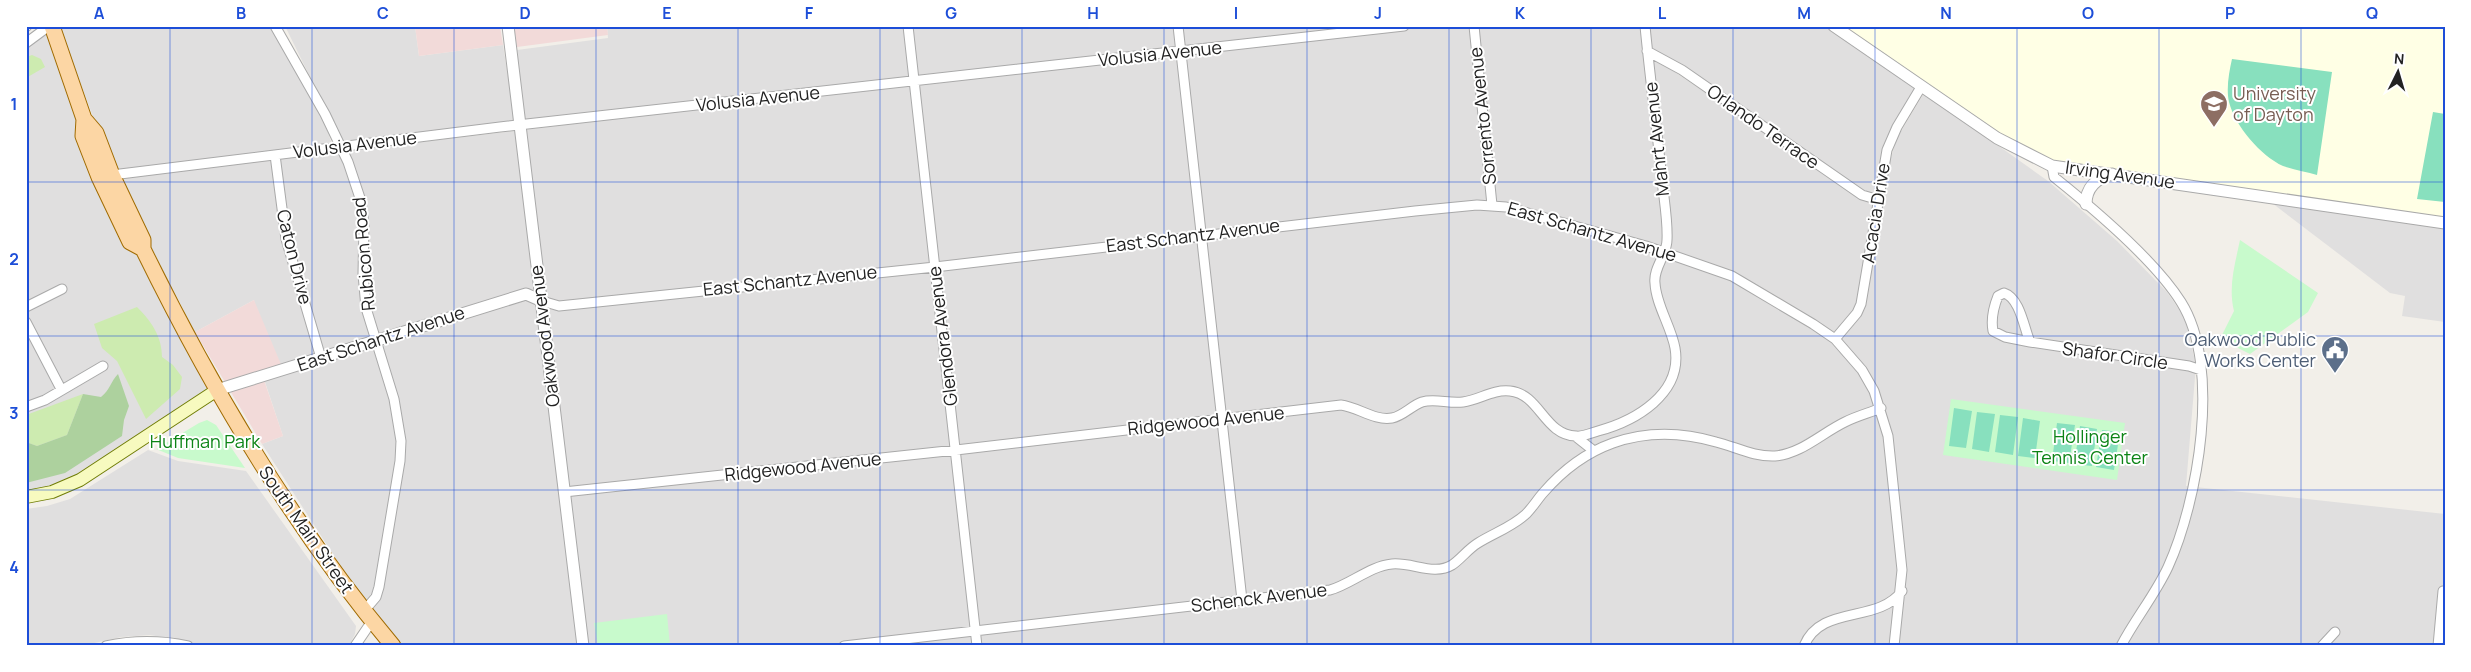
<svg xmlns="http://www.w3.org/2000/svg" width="2471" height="672" font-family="Manrope,sans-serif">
<rect width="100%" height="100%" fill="#f2efe9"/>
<path fill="#e0dfdf" d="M59,26H271L321,113L332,144L113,170Z
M285,26H415L419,56L503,45L515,121L342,142Z
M607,26H1370L523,121L517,50L608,38Z
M1427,26H1643L1651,56L1862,198L1882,202L1889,164L1897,138L1924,93L2048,181L2117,241L2167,292L2185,318L2196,365L2186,486L2445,514V646H399L370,612L262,444L283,436L264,379L254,300L195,332L115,178L912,84Z
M1648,26H1828L1918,89L1887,142L1877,196L1861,189L1651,47Z
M50,28L213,387L94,466L57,485L26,492V37Z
M2272,203L2445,228V322L2402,316L2405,296L2390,293Z
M148,450L178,461L246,471L356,626L355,634L349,646H200L186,641L150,635L121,637L81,646H26V509L47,506L70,499Z"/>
<path fill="#f2dad9" d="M415,26H500L503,45L419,56Z
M514,26H607L608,35L517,47Z
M254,300L285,374L264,380L283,436L262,444L195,332Z"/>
<path fill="#ffffe5" d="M1834,26H2445V223L2210,188L2099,166L2068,162L2052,166L2020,151Z"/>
<path fill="#cdebb0" d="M32,55L41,59L45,67L26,78V57Z
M137,307C151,321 162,336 162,357L173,365L182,377L180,389L146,419L117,361L102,348L94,324Z
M83,394L67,435L37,446L26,442V415Z"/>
<path fill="#add19e" d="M118,374L129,406L124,420L122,436L65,473L26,483V442L37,446L67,435L83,394L101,397C110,390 111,381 118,374Z"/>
<path fill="#c8facc" d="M2240,240L2318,293L2308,312L2250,354L2220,339L2234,311C2228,287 2235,264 2240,240Z
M1951,399L2125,423L2117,480L1943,455Z
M207,420L216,425L245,468L178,458L156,449L199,423Z
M667,614L670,646H598L594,623Z"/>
<path fill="#88e0be" d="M2232,59L2332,72L2317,175C2307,172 2294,170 2283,166C2261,156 2235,126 2229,102C2226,89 2229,72 2232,59Z
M2433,112L2445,114V202L2417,199Z
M1954,408L1972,411L1966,448L1949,446Z
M1977,412L1995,414L1989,452L1972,449Z
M2000,415L2018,417L2013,455L1995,452Z
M2023,418L2040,421L2035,458L2018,456Z
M2057,423L2075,425L2069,463L2052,461Z
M2080,426L2097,429L2092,466L2074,464Z
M2102,430L2120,432L2114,470L2096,467Z"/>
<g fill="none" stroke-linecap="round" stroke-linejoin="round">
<defs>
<path id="minor" d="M26,26H27
M275,26L325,114L348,162L361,201L364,224L363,274L366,308L394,399L401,441L400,461L379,587L376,597L364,611
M908,26L977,646
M1178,26L1242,600
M1474,26L1492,205
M26,43L49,26
M1647,51L1682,70L1862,195L1879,200
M275,155L286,239L321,358
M2052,166L2054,177C2094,209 2154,259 2181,302C2222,367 2198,501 2168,567C2155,595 2135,619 2121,646
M112,175L500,127L1404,26
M2004,293C2020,298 2024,328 2030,342L2005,337L1993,331C1991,320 1994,306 1998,296Z
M542,301L559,306L935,267L1415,211L1477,205L1506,207L1646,246L1732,276L1813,324L1835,339L1862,370L1874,391L1888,436L1902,570L1894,646
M26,307L62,289
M26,322L61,389
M1835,339L1857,313L1861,304L1887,150L1897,127L1921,87
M2030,342L2189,366L2201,370
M26,407L45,400L103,366
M1575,436L1594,451
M564,492L956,450L1341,405C1358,407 1374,421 1392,418C1403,416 1411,406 1422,402C1435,398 1449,404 1463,402C1479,400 1493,389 1510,391C1540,394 1544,435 1576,436C1583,437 1591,433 1598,431C1635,421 1683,394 1675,348C1671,326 1656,305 1655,283C1653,268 1667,255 1667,240C1668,221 1664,200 1662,180C1657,129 1650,78 1645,26
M106,646C134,640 160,640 188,646
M355,646L372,621
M844,646L1330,590C1351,584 1370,566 1392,564C1412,562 1434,576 1452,565C1461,559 1468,549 1478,543C1494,533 1512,527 1526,514C1532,508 1537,500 1543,493C1562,471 1585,453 1613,443C1647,431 1682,432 1716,442C1736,447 1754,457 1775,456C1801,454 1822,433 1845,422C1857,416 1869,413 1881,408
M1804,646C1821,604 1878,624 1902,591
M2322,646L2335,632
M2438,646L2443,591"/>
<path id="tertiary" d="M508,26L583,646
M1834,26L1997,138L2052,166L2445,223
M2086,204C2086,187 2097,178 2112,174
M217,390L526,294L542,301"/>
<path id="secondary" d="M26,497L52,492L80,480L217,390"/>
<path id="primary" d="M52,26L84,119L96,133L112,175L143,240V249C212,390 292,526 393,646
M84,119L83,136L99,177L130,242L143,249"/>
</defs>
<use href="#minor" stroke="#a9a9a9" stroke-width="11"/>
<use href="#tertiary" stroke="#a9a9a9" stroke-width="13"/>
<use href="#secondary" stroke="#707d05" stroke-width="14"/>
<use href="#primary" stroke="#a06b00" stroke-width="17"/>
<use href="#minor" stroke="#fff" stroke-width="9"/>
<use href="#tertiary" stroke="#fff" stroke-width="11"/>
<use href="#secondary" stroke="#f7fabf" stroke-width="12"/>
<use href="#primary" stroke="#fcd6a4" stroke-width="15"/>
</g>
<path fill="none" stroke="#1d4ed8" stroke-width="1" stroke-opacity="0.55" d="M170,26V646M312,26V646M454,26V646M596,26V646M738,26V646M880,26V646M1022,26V646M1164,26V646M1307,26V646M1449,26V646M1591,26V646M1733,26V646M1875,26V646M2017,26V646M2159,26V646M2301,26V646M26,182H2445M26,336H2445M26,490H2445"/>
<defs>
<symbol id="university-pin" viewBox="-11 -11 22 30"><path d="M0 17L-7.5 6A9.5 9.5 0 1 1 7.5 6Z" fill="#8d6e63" stroke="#fff"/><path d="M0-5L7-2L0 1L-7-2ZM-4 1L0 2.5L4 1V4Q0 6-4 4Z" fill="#fff"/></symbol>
<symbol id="civic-pin" viewBox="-11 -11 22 30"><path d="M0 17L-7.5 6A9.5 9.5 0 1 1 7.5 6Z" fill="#5c6f8a" stroke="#fff"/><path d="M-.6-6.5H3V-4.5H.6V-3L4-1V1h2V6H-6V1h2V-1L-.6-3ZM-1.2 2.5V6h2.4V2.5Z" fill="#fff"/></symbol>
</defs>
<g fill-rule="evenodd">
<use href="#university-pin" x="2198" y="88" width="32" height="43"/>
<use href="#civic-pin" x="2319" y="334" width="32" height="43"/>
</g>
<g text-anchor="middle" stroke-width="4" stroke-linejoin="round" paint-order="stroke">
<g font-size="18" fill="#222" stroke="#fff">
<text transform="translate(1160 54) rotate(-6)" y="6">Volusia Avenue</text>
<text transform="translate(758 99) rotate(-6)" y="6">Volusia Avenue</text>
<text transform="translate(1483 116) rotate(-96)" y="6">Sorrento Avenue</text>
<text transform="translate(1763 127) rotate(35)" y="6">Orlando Terrace</text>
<text transform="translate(1657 139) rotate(-96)" y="6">Mahrt Avenue</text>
<text transform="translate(355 145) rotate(-7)" y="6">Volusia Avenue</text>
<text transform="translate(2120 175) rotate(8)" y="6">Irving Avenue</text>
<text transform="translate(1876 213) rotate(-81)" y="6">Acacia Drive</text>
<text transform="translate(1592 232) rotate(16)" y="6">East Schantz Avenue</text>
<text transform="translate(1193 236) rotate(-7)" y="6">East Schantz Avenue</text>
<text transform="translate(364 254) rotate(-95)" y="6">Rubicon Road</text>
<text transform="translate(294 257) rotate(76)" y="6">Caton Drive</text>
<text transform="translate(790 281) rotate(-6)" y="6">East Schantz Avenue</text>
<text transform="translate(545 336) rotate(-97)" y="6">Oakwood Avenue</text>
<text transform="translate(943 336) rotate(-97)" y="6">Glendora Avenue</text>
<text transform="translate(381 339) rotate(-18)" y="6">East Schantz Avenue</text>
<text transform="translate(2115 356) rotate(8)" y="6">Shafor Circle</text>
<text transform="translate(1206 421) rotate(-6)" y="6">Ridgewood Avenue</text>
<text transform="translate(803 467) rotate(-6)" y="6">Ridgewood Avenue</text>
<text transform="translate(306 530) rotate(55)" y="6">South Main Street</text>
<text transform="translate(1259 598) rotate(-7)" y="6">Schenck Avenue</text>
</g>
<g font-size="18" fill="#785e54" stroke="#fff" text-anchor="start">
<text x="2233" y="100">University<tspan x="2233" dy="21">of Dayton</tspan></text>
</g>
<g font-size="18" fill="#4e5e75" stroke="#fff" text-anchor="end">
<text x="2316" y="346">Oakwood Public<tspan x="2316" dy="21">Works Center</tspan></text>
</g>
<g font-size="18" fill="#0c8416" stroke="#fff">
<text x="2090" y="443">Hollinger<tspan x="2090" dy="21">Tennis Center</tspan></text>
<text x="205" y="448">Huffman Park</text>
</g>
</g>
<rect width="2471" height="672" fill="none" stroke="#ffffff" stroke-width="55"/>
<g transform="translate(2398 72) rotate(5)" stroke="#ffffff" stroke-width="4" paint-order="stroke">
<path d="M0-4L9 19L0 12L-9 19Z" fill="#222222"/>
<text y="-8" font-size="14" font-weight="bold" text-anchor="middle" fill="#222222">N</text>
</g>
<rect x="28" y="28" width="2416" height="616" fill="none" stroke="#1d4ed8" stroke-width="2"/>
<g font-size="16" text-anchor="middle" font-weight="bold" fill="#1d4ed8">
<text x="99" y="19">A</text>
<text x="241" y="19">B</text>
<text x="383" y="19">C</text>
<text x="525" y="19">D</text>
<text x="667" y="19">E</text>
<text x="809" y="19">F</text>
<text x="951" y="19">G</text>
<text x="1093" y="19">H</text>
<text x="1236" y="19">I</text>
<text x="1378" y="19">J</text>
<text x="1520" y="19">K</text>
<text x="1662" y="19">L</text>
<text x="1804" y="19">M</text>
<text x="1946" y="19">N</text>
<text x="2088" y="19">O</text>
<text x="2230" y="19">P</text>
<text x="2372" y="19">Q</text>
<text x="14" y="110">1</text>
<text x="14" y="265">2</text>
<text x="14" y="419">3</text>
<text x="14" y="573">4</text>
</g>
</svg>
